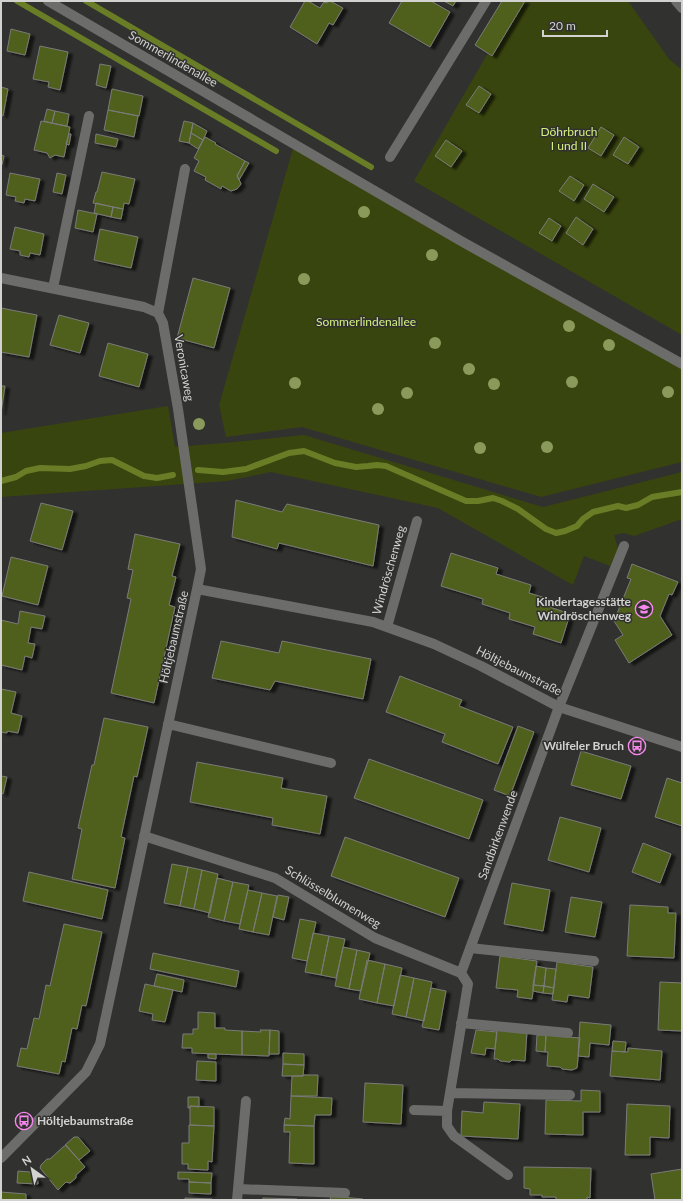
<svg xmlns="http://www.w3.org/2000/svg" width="683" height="1201" font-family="Lato,sans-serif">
<defs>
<filter id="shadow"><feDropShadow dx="4.5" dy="2.5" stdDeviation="1" flood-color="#0009"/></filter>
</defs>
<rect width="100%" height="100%" fill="#31312f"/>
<path fill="#39450e" d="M518,1H628L669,59L682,70V335L414,181Z
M294,145L682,364V462L541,497L302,427L226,437L219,405Z
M168,406L175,447L225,443L304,435L543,507L682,472V519L634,536L624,533L614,535L618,549L610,566L584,556L573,585L438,508L271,472L227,481L1,497V433Z"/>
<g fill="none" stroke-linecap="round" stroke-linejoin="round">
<path stroke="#697c26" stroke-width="6" d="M17,1L276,151
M86,1L371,167
M198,470L223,472L246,469L289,453L304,451L335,463L356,467L368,466L377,465L386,466L466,501H478L493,498L502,501L518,509L546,529L556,533L565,531L577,526L583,519L593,512L618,506L626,508L638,505L652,497L682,492
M1,481L16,477L26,471L40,468L70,469L86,466L100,461L112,460L144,476L157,478L173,475"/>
</g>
<path fill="#505e1e" stroke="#7a7b78" filter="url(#shadow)" d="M305,1H308L320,8L324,2L327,3L328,1H330L343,8L333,25L329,23L317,44L290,27Z
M402,1H431L450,12L430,47L389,23Z
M444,1H456L453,6Z
M502,1H525L492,56L475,45Z
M11,29L30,34L25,55L7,51Z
M40,46L68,52L60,90L48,87L49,82L33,79Z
M100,64L111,66L106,88L96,85Z
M479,86L491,94L479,113L466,105Z
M1,87L8,89L3,116L1,115Z
M112,89L143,96L139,116L108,110Z
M47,109L55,111L52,123L44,121Z
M108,110L138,116L134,137L104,130Z
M55,111L69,114L67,126L52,123Z
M41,121L70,127L64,157L55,155L50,158L47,153L34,150Z
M184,121L193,123L189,143L179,141Z
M193,123L207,131L203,140L191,133Z
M601,127L614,135L601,156L588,148Z
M191,133L203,140L198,149L189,143Z
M69,134H71L69,145L66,144Z
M96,134L118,139L116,147L95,143Z
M205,137L216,143L215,144L245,161L237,176L238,177L241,184L237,189L231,191L222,186L221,189L205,180L206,177L194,171L199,161L194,158Z
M624,137L639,147L628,164L613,155Z
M446,140L462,151L451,167L435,156Z
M1,155L4,156L2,165H1Z
M245,161L249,163L239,180L237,176Z
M102,172L135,179L129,204L124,203L123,209L93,203L96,192H97Z
M10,173L40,179L35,201L25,199L24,203L15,201L16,197L6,195Z
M57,173L66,175L62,194L53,192Z
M570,176L584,185L574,201L559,191Z
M593,184L614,197L604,212L584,199Z
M96,203L113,207L111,217L94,213Z
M113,207L123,209L121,219L111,217Z
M78,210L97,214L93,232L75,228Z
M576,217L593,229L583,245L566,233Z
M549,218L561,226L552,241L539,233Z
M15,227L44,234L40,255L30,253L29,257L20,255V251L10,249Z
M100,229L138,237L131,268L94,260Z
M193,278L230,288L214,348L177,338Z
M1,308L37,315L29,357L1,352Z
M59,315L89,323L80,353L50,345Z
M108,343L148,354L139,387L99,376Z
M1,386H5L1,413Z
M236,500L282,512L287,504L379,525L373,566L279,543L277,549L232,537Z
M41,503L73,511L62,550L30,541Z
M135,534L180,544L172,576L176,577L169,605L175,607L154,703L111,693L131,599L127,598L133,570L128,569Z
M451,553L498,568L496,574L531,585L529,593L552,600L550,607L570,614L561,643L533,634L535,627L509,619L510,613L482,604L483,599L441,586Z
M11,557L48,566L38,605L2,596Z
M632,564L678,582L672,595L669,594L660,616L672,635L629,663L615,640L623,635L614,621L631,579L627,578Z
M20,611L45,616L42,629L31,627L28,643L35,644L32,658L25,656L22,670L1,665V620L18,624Z
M221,641L279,653L282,641L371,659L363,699L275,681L270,690L212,678Z
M400,676L462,700L459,706L513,727L498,764L442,742L445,734L386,712Z
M1,689L16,692L11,713L22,716L18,733L7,731V733L1,732Z
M104,718L148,727L137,777L134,776L121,837L125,838L115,888L72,879L82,829L78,828L92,765H94Z
M518,726L534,732L510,796L494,790Z
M581,751L631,766L621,799L571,785Z
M369,759L483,800L469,839L354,798Z
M197,762L283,778L281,788L327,796L320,834L272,825L273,818L190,802Z
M1,776L7,777L3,794L1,793Z
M667,778L682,783V826L655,817Z
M560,817L601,828L589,872L548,860Z
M345,837L459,878L445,917L331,876Z
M643,843L671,854L660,883L632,872Z
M172,864L188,867L180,906L164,903Z
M188,867L202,870L194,909L180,906Z
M202,870L218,874L210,913L194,909Z
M29,872L108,890L102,919L23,901Z
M217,878L233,882L224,921L208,917Z
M233,882L249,885L240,924L224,921Z
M512,883L550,890L543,931L504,924Z
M248,890L262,893L253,932L239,929Z
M262,893L277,896L269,935L253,932Z
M278,895L289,897L284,920L273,917Z
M571,897L602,902L595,937L565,932Z
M630,905L668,907V913H676L674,958L627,956Z
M300,919L316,922L307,961L292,958Z
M64,924L102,932L86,1006L82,1005L77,1029L72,1028L65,1062L62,1061L59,1074L17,1066L21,1048L27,1049L34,1018L39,1019L46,985L50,986Z
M313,933L329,936L321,975L305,972Z
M329,936L345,939L336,978L321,975Z
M343,947L357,950L349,989L335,986Z
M357,950L370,953L361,991L349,989Z
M153,953L239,971L236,987L150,969Z
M500,956L537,961L532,999L517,997L518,990L496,988Z
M367,960L385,964L377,1003L359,999Z
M557,962L593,967L589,998L568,995L567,1002L552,1000Z
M385,964L402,968L394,1006L377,1003Z
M536,966L546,968L544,986L533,985Z
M546,968L556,969L554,988L544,986Z
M157,974L184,980L182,992L154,986Z
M400,975L414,978L406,1017L392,1014Z
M414,978L432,982L424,1021L406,1017Z
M660,982L682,983V1031L658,1030Z
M145,984L173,990L165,1022L152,1020L153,1014L139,1011Z
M533,985L544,986L543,993L533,991Z
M544,986L554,988L553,994L543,993Z
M431,988L446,991L439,1030L422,1027Z
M198,1012L215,1013V1028H225V1030L242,1031V1055L192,1053V1048H182L183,1034H193V1029H198Z
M580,1022L611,1025L609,1045L590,1043L589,1057L578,1056Z
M497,1028L527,1031L525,1061L512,1060L510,1062L500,1061L498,1059H494Z
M260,1030H270L269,1056L242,1055V1031L261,1032Z
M270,1030L279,1031V1054H269Z
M476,1030L497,1032L495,1049L486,1048L485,1055L471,1053Z
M537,1035H546L545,1052L536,1051Z
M546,1035L580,1038L577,1068L572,1070L562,1069L560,1067L547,1066L548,1052H545Z
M613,1041L626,1042L625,1052L612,1051Z
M628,1048L662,1051L660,1080L610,1076L612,1051L628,1052Z
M283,1053L304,1054V1065L283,1064Z
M208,1054H216V1059L208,1058Z
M197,1061L216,1062V1081L196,1080Z
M283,1064L304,1065L303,1076H282Z
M303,1075H318L317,1096H291L292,1076H303Z
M365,1083L403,1085L401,1124L363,1122Z
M581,1090L600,1091V1112H583V1135L545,1134L546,1100L581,1101Z
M291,1096L332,1098L331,1115H315L314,1126L284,1125L285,1118L290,1119Z
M188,1097H199V1107L190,1106V1108H188Z
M484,1102L520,1104L518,1139L461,1136L462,1111L483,1113Z
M627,1104L670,1106L669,1138L650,1137V1155H625Z
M190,1106L214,1107V1126L190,1125Z
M189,1125L214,1126L212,1162L208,1161V1170L188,1169V1164H182V1143H189Z
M284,1125L314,1126V1164L289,1163L290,1132H284Z
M74,1137H78L90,1151L79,1160L65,1145Z
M66,1145L85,1167L76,1175V1178L70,1183L66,1182L58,1190L40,1168L41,1165L47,1159H50L63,1147Z
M524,1167L591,1168L590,1198L587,1197V1200H556V1197H542V1195H530V1189L524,1188Z
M682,1169V1200H655L651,1174Z
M18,1171L30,1172L38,1181V1184L17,1183Z
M178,1172L212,1173L211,1183L189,1182V1179H178Z
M189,1182L211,1183V1194L189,1193Z
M1,1192L26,1194V1200H1Z
M331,1196L363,1199V1200H330Z
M185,1198L212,1199V1200H185Z
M263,1198L297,1199V1200H262Z"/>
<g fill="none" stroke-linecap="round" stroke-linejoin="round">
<path stroke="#6c6c6b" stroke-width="10" d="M48,1L461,241L682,364
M676,1L682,8
M390,157L486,1
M1,278L144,307L158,313L163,323L178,409L201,569L197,589
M53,288L89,116
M158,313L185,169
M387,627L417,521
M168,724L331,763
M144,836L275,878L375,938L461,973
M470,948L594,961
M461,973L559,707L624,546
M461,1023L568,1033
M450,1093L570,1095
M414,1110L447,1111L468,984L461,973
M447,1111V1126L454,1136L508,1175
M1,1158L86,1072L100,1044L197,589L373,622L434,644L481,666L559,707L682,747
M238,1189L345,1193
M237,1200L246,1101"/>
</g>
<g fill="#8a9a5b">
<circle cx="364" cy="212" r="6"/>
<circle cx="432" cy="255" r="6"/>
<circle cx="304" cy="279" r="6"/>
<circle cx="569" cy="326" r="6"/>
<circle cx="435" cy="343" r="6"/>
<circle cx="609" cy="345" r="6"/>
<circle cx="469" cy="369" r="6"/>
<circle cx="572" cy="382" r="6"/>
<circle cx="295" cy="383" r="6"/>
<circle cx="494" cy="384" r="6"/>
<circle cx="668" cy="392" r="6"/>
<circle cx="407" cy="393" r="6"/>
<circle cx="378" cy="409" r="6"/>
<circle cx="199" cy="424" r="6"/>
<circle cx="547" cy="447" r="6"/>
<circle cx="480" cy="448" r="6"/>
</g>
<defs>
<symbol id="school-ring" viewBox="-11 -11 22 22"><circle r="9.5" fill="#31312f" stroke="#f788ec" stroke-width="1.5"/><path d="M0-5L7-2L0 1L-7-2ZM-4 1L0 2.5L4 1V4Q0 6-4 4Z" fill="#f788ec"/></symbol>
<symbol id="bus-ring" viewBox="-11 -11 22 22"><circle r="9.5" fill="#31312f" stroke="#f788ec" stroke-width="1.5"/><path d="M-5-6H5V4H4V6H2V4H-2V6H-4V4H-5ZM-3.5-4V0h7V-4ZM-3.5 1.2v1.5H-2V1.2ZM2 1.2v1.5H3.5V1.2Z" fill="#f788ec"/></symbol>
</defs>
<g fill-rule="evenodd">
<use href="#school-ring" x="634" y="599" width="20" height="20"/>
<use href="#bus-ring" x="627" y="736" width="20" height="20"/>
<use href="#bus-ring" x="14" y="1111" width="20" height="20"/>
</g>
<g text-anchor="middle" stroke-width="3" stroke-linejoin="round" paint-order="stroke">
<g font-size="12" fill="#d2d3d1" stroke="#31312f">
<text transform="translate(173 59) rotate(30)" y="4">Sommerlindenallee</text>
<text transform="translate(184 368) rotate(80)" y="4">Veronicaweg</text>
<text transform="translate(389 570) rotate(-74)" y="4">Windröschenweg</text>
<text transform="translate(174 637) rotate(-77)" y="4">Höltjebaumstraße</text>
<text transform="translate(519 671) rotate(27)" y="4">Höltjebaumstraße</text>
<text transform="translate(498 835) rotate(-70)" y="4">Sandbirkenwende</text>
<text transform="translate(333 897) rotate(31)" y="4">Schlüsselblumenweg</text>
</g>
<g font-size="12" fill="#d3f07f" stroke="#31312f">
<text x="569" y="136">Döhrbruch<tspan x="569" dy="14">I und II</tspan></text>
<text x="366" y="326">Sommerlindenallee</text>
</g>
<g font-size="12" font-weight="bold" fill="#d2d3d1" stroke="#31312f" text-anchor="end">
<text x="631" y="606">Kindertagesstätte<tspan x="631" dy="14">Windröschenweg</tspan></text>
<text x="624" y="750">Wülfeler Bruch</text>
<text x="37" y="1125" text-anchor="start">Höltjebaumstraße</text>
</g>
</g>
<rect width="683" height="1201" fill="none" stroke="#d2d3d1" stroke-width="4"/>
<g transform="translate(32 1169) rotate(327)" stroke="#31312f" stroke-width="3" paint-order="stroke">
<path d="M0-3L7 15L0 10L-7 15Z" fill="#d2d3d1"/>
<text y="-6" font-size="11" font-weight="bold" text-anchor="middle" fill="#d2d3d1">N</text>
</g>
<path d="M543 30v6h64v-6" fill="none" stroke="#d2d3d1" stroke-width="2"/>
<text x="549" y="30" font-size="12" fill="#d2d3d1" stroke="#31312f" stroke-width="3" paint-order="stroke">20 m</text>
</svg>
